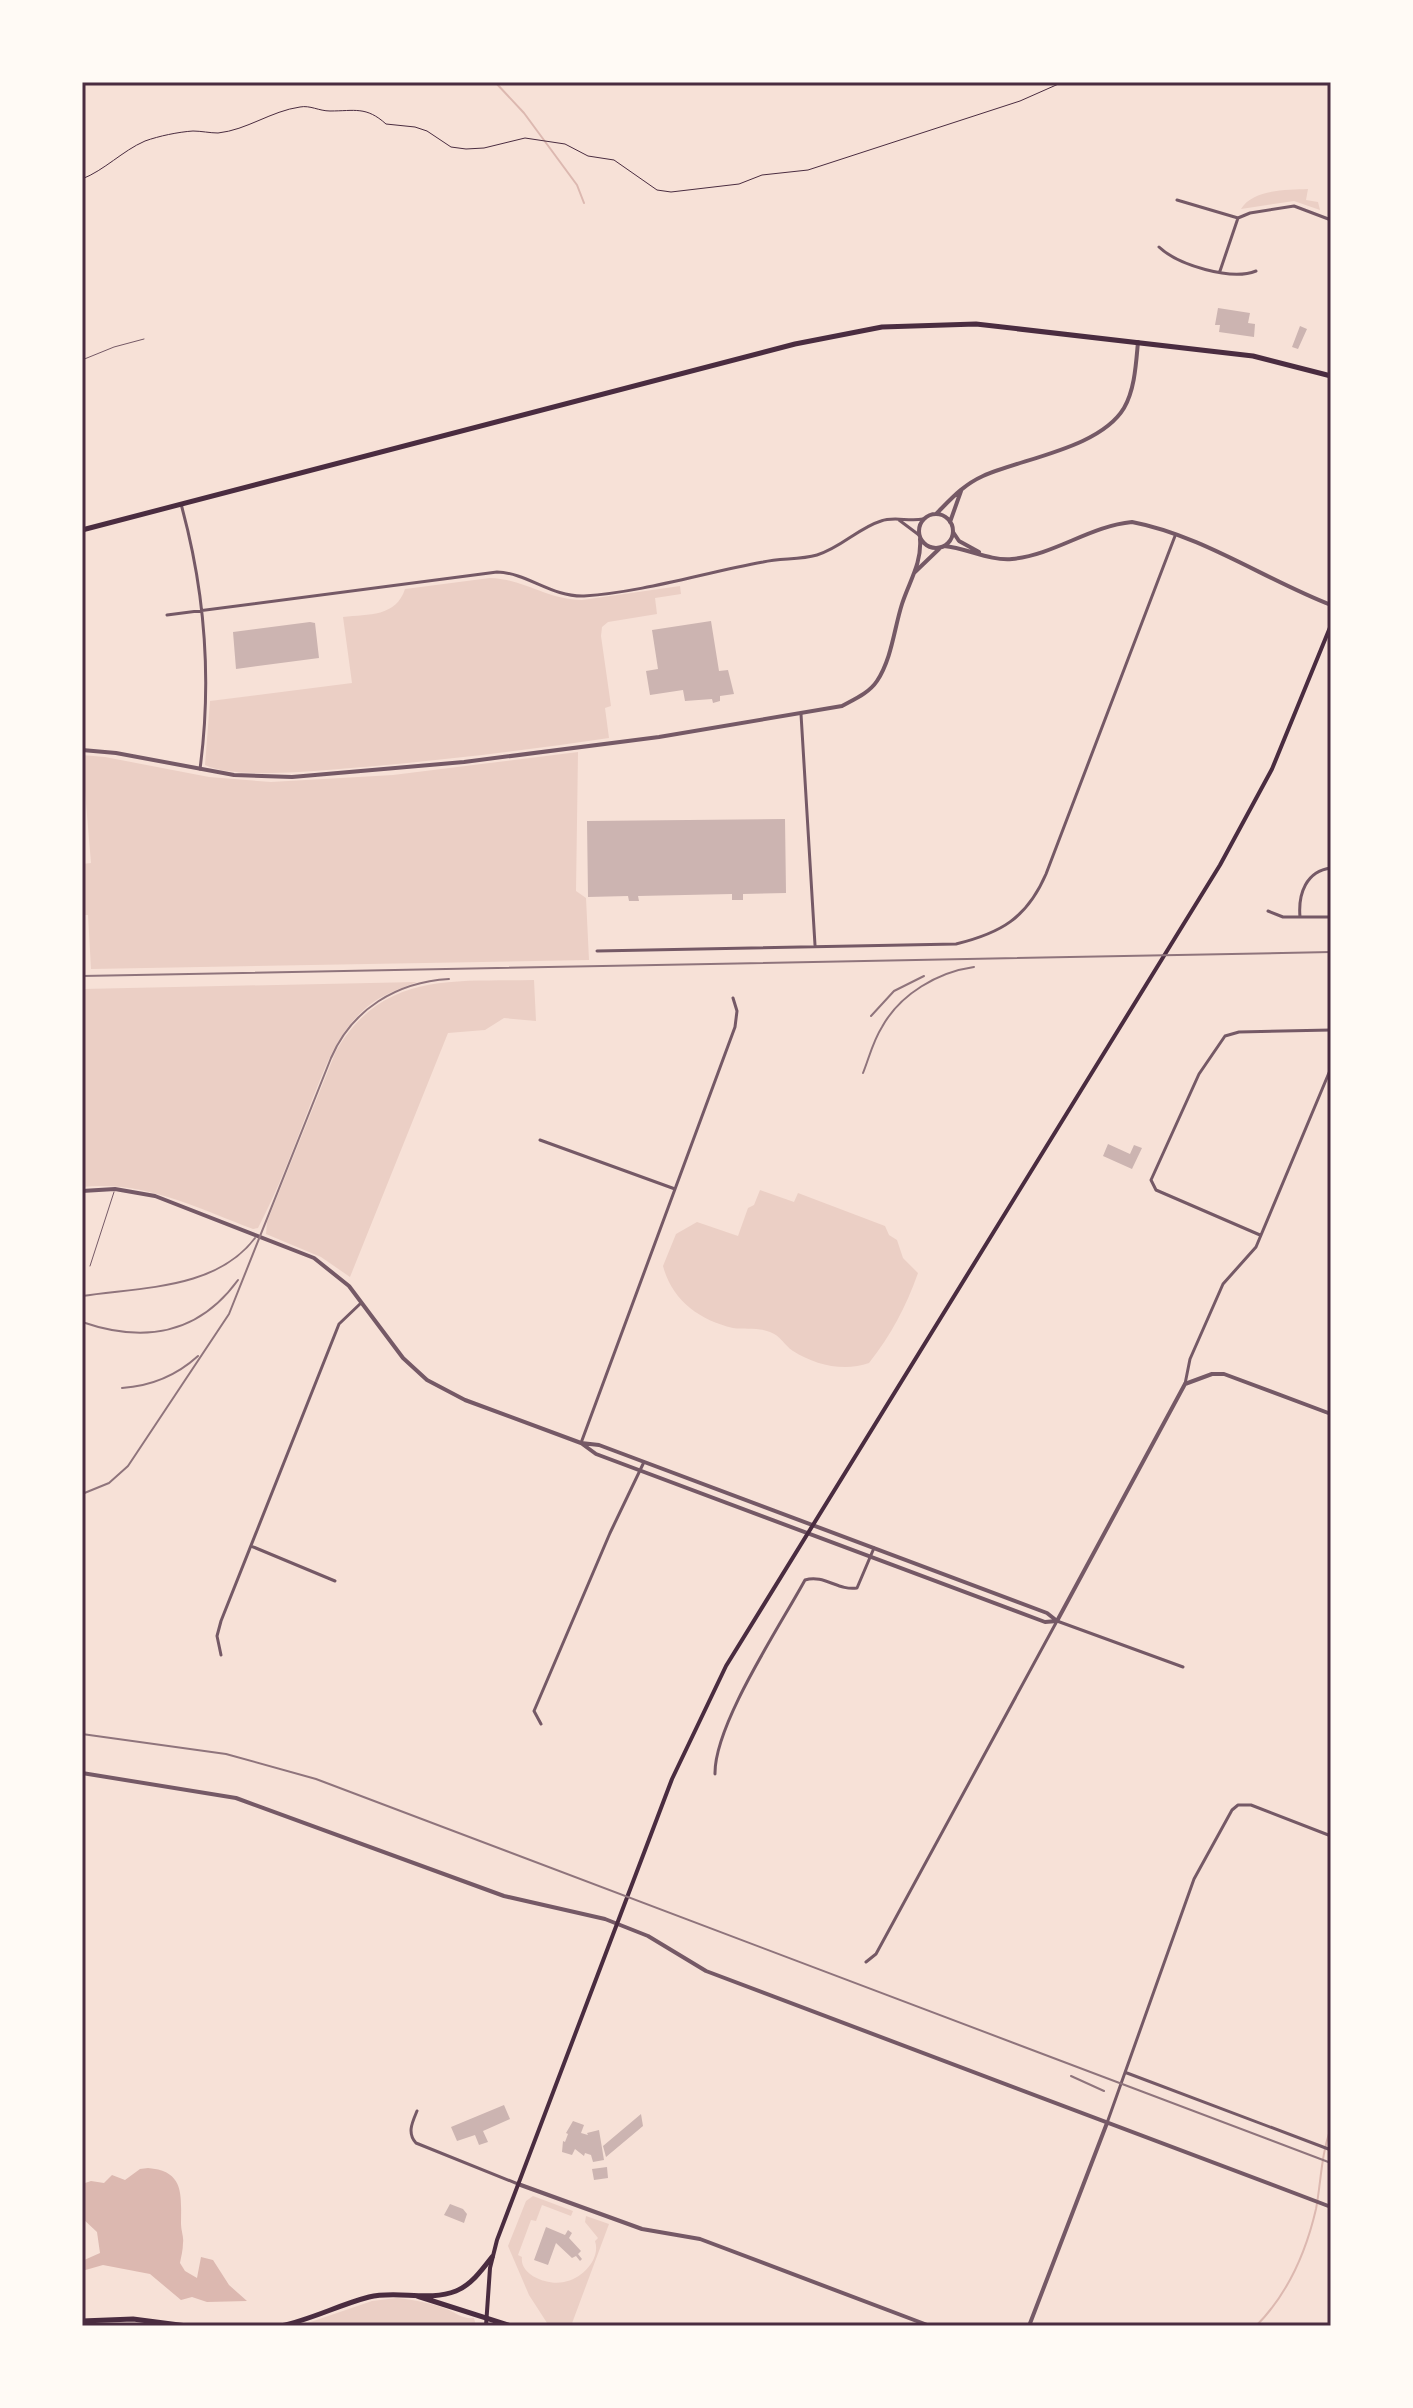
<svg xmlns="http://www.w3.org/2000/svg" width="1413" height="2408" font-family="'Public Sans',sans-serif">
<rect width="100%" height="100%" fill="#f7e1d7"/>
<path fill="#ebcfc5" d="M1308,189L1306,200L1318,202L1320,210L1294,201L1241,209C1253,189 1286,190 1308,189Z
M490,578C524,579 547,600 582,600L680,586L681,594L655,598L657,614L608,622L602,627L601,636L611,706L605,708L609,738C515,752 422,763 327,770C298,772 231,778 205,765L210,701L352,683L343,617C369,614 396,617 405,589Z
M578,752L576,891L586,898L589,960L91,969L88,915H82V864L91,863L82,755L105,757L209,777L271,782L393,775Z
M534,980L536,1021L504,1018L485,1030L448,1033L350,1277L321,1257L266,1234L267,1222L336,1051C383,971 453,982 534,980Z
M417,982C399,989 381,995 367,1007C335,1034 324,1071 309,1108C293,1149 278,1190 258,1228L253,1229C198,1208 143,1180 82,1187V989Z
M760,1190L794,1202L798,1193L885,1226L889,1235L897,1240L903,1258L918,1273C906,1307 891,1335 869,1363C844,1372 815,1365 793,1351C784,1345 781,1336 770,1332C758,1327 745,1330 733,1328C699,1320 672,1300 663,1266L676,1234L697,1222L738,1236L748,1208L754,1205Z
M533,2196L573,2211L571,2216L542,2205L536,2221L531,2220L518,2255L522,2257C519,2275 548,2286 564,2282C582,2279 601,2259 595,2241L598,2238L585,2222L586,2216L609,2224L571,2326H549L529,2295L508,2246L526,2201Z
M397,2298C414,2300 433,2303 449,2310C458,2314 462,2319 474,2318L476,2326H299L372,2301Z"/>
<path fill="#dcb8b0" d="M148,2168C185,2171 181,2195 181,2224C181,2231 184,2237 183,2243C183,2250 181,2257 180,2263L185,2271L197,2278L201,2257L213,2260L229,2285L247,2301L207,2302L192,2297L181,2300L150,2274L103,2265L82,2271V2261L100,2253L97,2232L82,2218V2184L91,2181L104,2183L112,2175L125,2180L140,2169Z"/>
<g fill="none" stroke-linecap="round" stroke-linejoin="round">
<path stroke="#dcb8b0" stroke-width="2" d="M495,82L524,113L577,185L584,203
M1256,2326C1287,2295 1306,2252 1316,2209C1321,2183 1321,2154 1331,2128"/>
</g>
<path fill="#ccb4b1" d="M1218,308L1250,313L1248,323L1255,324L1254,337L1219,332L1220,325H1215Z
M1300,326L1307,329L1298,349L1292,347Z
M711,621L719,671L728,670L734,694L720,696V701L713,703L712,699L685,701L683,690L650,695L646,671L658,669L652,630Z
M310,622L315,623L319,658L236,669L233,632Z
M785,819L786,893L743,894V900H732V894L638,896L639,901H629L628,896L588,897L587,821Z
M1108,1144L1130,1154L1134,1145L1142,1148L1132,1169L1103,1156Z
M504,2105L510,2119L483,2131L488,2142L479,2145L475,2135L457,2141L451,2127Z
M641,2114L643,2126L606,2157L603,2146Z
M573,2121L584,2125L581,2133L588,2135L587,2133L599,2130L604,2160L593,2162L591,2155L585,2153L584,2156L575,2149L572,2155L562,2152L563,2141L565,2142L568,2134L566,2133Z
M607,2167L608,2178L594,2180L592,2169Z
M450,2204L463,2209L467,2214L464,2223L444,2215Z
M546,2227L565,2235L568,2230L572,2233L569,2238L581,2251L578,2254L582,2259L580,2261L576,2256L572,2258L556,2243L548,2265L534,2260Z"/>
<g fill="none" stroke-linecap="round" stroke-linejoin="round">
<path stroke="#4a2c40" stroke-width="1" d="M82,179C105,170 122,151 145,141C159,136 178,132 193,131C201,131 210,133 218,133C247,130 271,111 300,107C310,105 319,111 330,111C355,111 366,106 386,124L415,127L427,131L451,147L466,149L484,148L525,138L565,144L588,156L614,160L657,190L671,192L739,184L762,175L808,170L1020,101L1063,82"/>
<path stroke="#755966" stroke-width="1" d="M82,360L114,347L144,339
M90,1266L114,1192"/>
<path stroke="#755966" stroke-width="3" d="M1177,200L1238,218
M1238,218L1250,213L1294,206L1331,220
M1159,247C1178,265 1231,281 1256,271
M1220,271L1238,218
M181,504C205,591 212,679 200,769
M899,520L919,535
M167,615L497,572C528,573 551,597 584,596C644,592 703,573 763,562C781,558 799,560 817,555C841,548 858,528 881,521C894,516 909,522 923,519
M801,714L815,945
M1268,911L1283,917H1331
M1300,917C1298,894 1306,871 1331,868
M597,951L956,944C1001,933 1027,918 1046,874L1175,536
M540,1140L675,1189
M1260,1235L1156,1190L1151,1180L1199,1074L1225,1036L1239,1032L1331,1030
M1185,1384L1190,1359L1223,1284L1256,1247L1331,1068
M581,1443L735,1027L737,1011L733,998
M251,1546L335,1581
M221,1655L217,1636L221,1621L339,1324L361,1303
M541,1724L534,1711L610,1533L644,1462
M715,1774C714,1725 780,1626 805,1580C824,1574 838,1591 857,1588L874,1548
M866,1962L876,1954L1057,1621L1183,1667
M1127,2073L1331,2150
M417,2111C412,2123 407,2133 416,2143L518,2184
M1107,2123L1194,1879L1232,1810L1238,1805H1251L1331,1836"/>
<path stroke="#755966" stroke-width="4" d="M919 531a17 17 0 1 1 34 0a17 17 0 1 1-34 0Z
M936,514C951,499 963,485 983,476C1024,458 1100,448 1124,408C1135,389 1136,363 1138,342
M950,522L961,491
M953,532L959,541L979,552
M944,546C967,548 989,561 1012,559C1054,555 1090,526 1132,522C1201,535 1266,580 1331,605
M915,572L939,549
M82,750L116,753L234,775L292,777L464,762L659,737L842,706C855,699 869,693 877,681C892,658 894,629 902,604C909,582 922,563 920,539
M82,1191L115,1189L155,1196L314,1258L349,1286L403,1358L427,1380L465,1400L581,1443L596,1454L1045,1622L1057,1621
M581,1443L599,1445L1047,1613L1057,1621
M1057,1621L1185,1384L1212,1374H1224L1331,1414
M82,1773L236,1798L504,1896L605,1919L648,1936L706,1971L1331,2207
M518,2184L642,2229L700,2239L930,2326
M1029,2326L1107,2123"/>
<path stroke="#4a2c40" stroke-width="4" d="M486,2326L490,2268L497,2240L672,1779L726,1666L1220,865L1272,769L1331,625"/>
<path stroke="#4a2c40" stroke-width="5" d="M82,530L795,344L882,327L976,324L1253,356L1331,376"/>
<path stroke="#4a2c40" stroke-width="5" d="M417,2296L511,2326
M82,2321L133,2319L187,2326
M86,2324L109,2326
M280,2326C311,2320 338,2305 369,2297C397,2290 429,2302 456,2291C471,2285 482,2270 492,2257"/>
<path stroke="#8f747c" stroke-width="2" d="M82,976L1331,952
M871,1016L894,991L924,976
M863,1073C869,1058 873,1041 882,1027C900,994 938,972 974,967
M82,1296C140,1287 216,1290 255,1238
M82,1322C143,1343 198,1335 238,1280
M122,1388C151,1386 176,1376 198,1356
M82,1494L109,1483L128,1466L229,1314L331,1058C352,1009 397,982 449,979
M82,1734L226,1754L316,1779L1331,2163
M1071,2076L1104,2091"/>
</g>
<rect width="1413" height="2408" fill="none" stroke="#fffaf5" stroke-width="168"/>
<rect x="84" y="84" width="1245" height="2240" fill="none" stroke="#4a2c40" stroke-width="3"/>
</svg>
